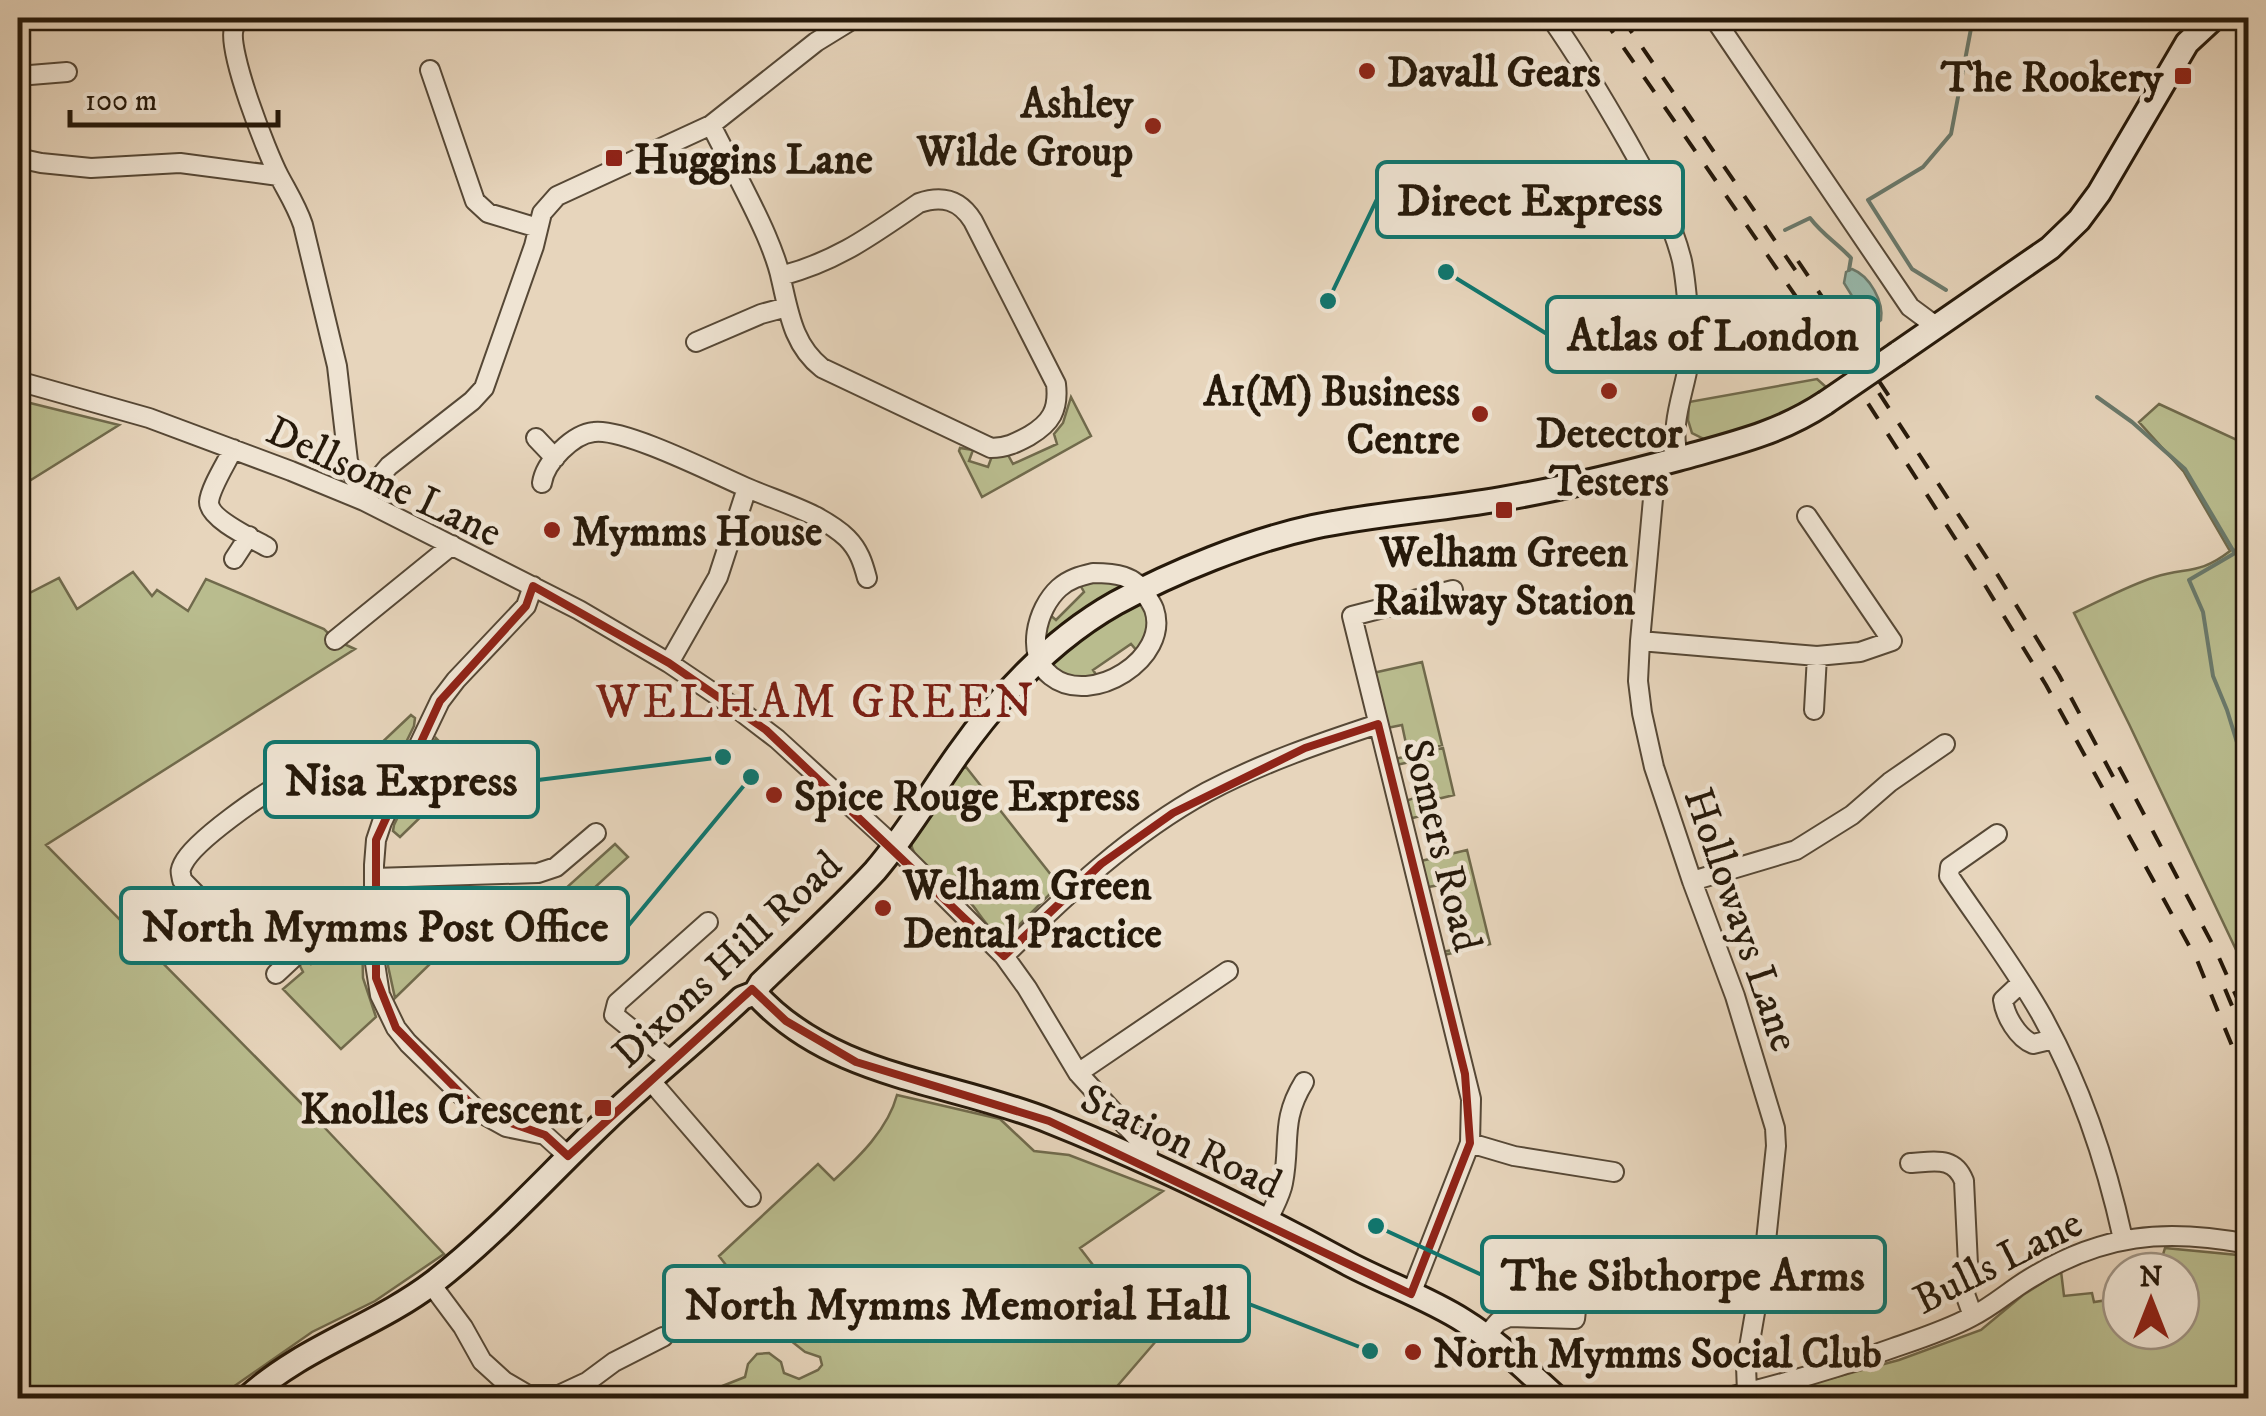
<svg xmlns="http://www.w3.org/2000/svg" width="2266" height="1416" font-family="'IM FELL DW Pica',serif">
<rect width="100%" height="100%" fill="#e7d5bc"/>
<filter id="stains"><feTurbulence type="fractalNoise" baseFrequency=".002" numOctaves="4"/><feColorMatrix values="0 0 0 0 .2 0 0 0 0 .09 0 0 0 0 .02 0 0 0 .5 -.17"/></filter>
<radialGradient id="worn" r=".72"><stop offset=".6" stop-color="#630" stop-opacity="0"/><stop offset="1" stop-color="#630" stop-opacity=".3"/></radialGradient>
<path fill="#b9bc8e" stroke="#706a4c" stroke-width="2.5" d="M1817,379L1826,387L1802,408L1710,442L1692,433L1688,420L1689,402Z
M1071,397L1091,436L982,497L959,451L960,448L973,450L969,461L988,467L992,456L1008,455L1013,464L1057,444L1054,434L1063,423Z
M18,400L119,425L18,488Z
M2159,404L2248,445V975L2129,724L2074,613C2100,601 2127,586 2155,577C2187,567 2199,575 2230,551L2184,472L2139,422Z
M133,572L152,596L157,590L188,611L206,579L324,629L335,640L355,649L46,845L307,1109L444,1254L375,1301L312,1332L223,1394L208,1390L132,1394L115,1398H18V599L59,578L77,609Z
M1101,579L1125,586L1073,617L1043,641L1049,614L1056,620L1084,592L1079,583Z
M1141,602L1145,603L1149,632L1138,652L1131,644L1093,670L1099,679L1077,684L1049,665C1078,641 1108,618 1141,602Z
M1422,662L1442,745L1408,753L1402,725L1387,728L1373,673Z
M411,715L415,718L414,726L391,773L379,777L357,770L358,765Z
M436,738L468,771L400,837L393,831L394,825Z
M1443,748L1454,795L1417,804L1420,816L1409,819L1405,801L1418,797L1410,762L1396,765L1395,759Z
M966,767L1059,885L1007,937C989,935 980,912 968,900C954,885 924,870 914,852C910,845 912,844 913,836L959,770Z
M615,844L628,857L568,912L555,898Z
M1467,850L1490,944L1444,955L1443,952L1456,949L1440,885L1428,887L1421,861Z
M387,920L430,964L395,998L388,966Z
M344,934L362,937L363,978L376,1017L341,1049L283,989L303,972L299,964L305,957L311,964L330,949L344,945Z
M897,1095L1000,1119L1034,1151L1069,1155L1163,1191L1080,1248L1109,1286L1163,1333L1107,1398H692L745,1377L748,1364L757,1354L769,1353L781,1362L784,1373L799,1379L818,1370L822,1365L820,1357L805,1352L790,1340L788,1328L792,1318L808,1311L819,1312L824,1308L821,1295L784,1290L775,1276L754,1274L736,1278L719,1256L818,1164L834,1180C859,1157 888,1129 897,1095Z
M2165,1248L2248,1256V1398H1757L1899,1360L1981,1330L2023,1295L2061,1271L2064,1296L2092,1293L2094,1302L2121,1298V1331H2181V1271H2158Z"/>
<path fill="#97b9ac" stroke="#6a796b" stroke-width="2.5" d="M1852,269C1870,276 1884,302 1881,320L1875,325L1868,322L1844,283L1846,272Z"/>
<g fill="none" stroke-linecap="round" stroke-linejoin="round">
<path stroke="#6a796b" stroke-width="4" d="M1785,230L1810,218C1823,235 1837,243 1851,258L1849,270
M1946,290L1912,269L1868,200L1923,167L1951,134L1973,18
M2097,397L2132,422L2185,469L2234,552
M2248,541L2239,543L2235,553L2189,580L2203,612L2213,676L2227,710L2248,778"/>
<defs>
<path id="street" d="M244,18C238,21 236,20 234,28C226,49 267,153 279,176C288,193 297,207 303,225L337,366L348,461L364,501
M1551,18C1579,58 1604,100 1628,142C1649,180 1672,219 1682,261C1687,286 1688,312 1690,338C1693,379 1666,417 1679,459
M1714,18L1910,307L1937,327
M430,70L475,201L488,213L538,228
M18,76L67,72
M711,125C729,161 750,198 766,235C772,249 778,264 781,279C789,313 793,345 822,368L991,448C1006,448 1016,443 1029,436C1051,423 1059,410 1056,384L973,221C960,200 942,195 919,203C872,235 838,261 781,276
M18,158L41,163L91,168L180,163L279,176
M696,342L761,314L787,307
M18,381L149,418L291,471L364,501L579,610L669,663L743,713L777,739L894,846L1004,956L1027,988L1078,1073L1148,1150L1147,1163
M536,438L555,458
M233,449C227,462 210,488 209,502C209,519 253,539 267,547
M1656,466L1640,641L1638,681L1642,713L1654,767L1692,881L1735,996L1775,1128L1776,1146L1764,1260L1746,1365L1747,1393
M542,483C545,462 573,434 594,432C624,428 713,473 745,487C768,497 793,505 815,516C826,522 838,529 847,538C859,550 863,563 867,578
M364,501L378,479L389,466L472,401L484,388L534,246L542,213L557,196L711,125L816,42L855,18
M234,559L249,536
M1093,573C1115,573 1135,575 1146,595C1149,600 1152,604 1154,609C1171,658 1091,708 1051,676C1025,656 1036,609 1059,588C1069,579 1080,576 1093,573Z
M533,586L526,606L456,680L440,701L382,822L376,840L374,865V957L380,995L396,1028L408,1043L479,1112L506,1127L545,1135L568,1156
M335,640L452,545
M1640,641L1817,656L1860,652L1892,641L1807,516
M669,663L718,577L747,488
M1814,710L1817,656
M1997,834L1950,867L1949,876C1980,922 2015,968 2042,1016C2081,1086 2106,1161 2123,1239
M374,878L538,873L556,867L596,833
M1692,881L1796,850L1852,815L1890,782L1945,744
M225,924L182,880C181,872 179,872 183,864C194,841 264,792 288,781C298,777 308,774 318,773C345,771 371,784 394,794
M1004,956C1066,895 1130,834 1207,792C1262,763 1320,743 1378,724
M276,974C315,938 318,929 374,927
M2021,983L2003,1000C2005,1016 2018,1038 2033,1044L2054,1039
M671,1061L614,1015L617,1003L708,922
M1078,1073L1228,971
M650,1080L751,1197
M1470,1143L1514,1156L1614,1172
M1910,1163C1933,1162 1954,1155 1964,1181L1968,1265L1965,1294L1973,1316
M1268,1220C1273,1208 1281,1195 1283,1183C1291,1142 1280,1121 1304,1082
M431,1284L463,1327L482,1361L504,1381L528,1395H559L587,1382L614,1362L663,1337
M1411,1294L1470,1143L1471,1099L1352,616L1453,590
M1486,1336L1498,1322L1509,1317L1575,1319C1578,1298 1575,1265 1600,1260L1651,1265
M1725,1398C1782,1384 1838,1368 1893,1348C1919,1339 1947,1330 1971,1317C1992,1307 2009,1291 2029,1279C2102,1234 2165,1228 2248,1244"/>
<path id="secondary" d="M1898,353L2050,248L2079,220L2099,193L2187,43L2214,18
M755,993C831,1078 950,1081 1049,1121C1152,1162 1252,1211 1349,1264C1387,1284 1428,1298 1464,1321C1498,1342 1528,1372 1557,1398
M247,1398C304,1346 375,1327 434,1282C496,1234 549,1174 606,1120C650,1078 698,1040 742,998L755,993L761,983C799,946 839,910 875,871C906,835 931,792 958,754C1000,695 1052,639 1116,603C1173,572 1249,541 1313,527C1375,514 1438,510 1501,499C1560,489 1619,475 1678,459C1731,444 1778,434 1825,403"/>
</defs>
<use href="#street" stroke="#564836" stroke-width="22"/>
<use href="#secondary" stroke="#26190a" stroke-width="28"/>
<use href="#street" stroke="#efe4d3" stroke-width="18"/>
<use href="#secondary" stroke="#efe4d3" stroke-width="22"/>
<path stroke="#26190a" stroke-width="4" stroke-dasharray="18 18" stroke-linecap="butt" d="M1603,18L1840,360L1980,577L2046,685L2197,960L2248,1085
M1622,18L1800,277
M1798,261L1893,402
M1879,393L1994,569L2059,675L2118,786
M2119,767L2216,951L2237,998
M2225,989L2248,1044"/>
<defs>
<path id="secondary-bridge" d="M1825,403L1898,353"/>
</defs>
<use href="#secondary-bridge" stroke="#26190a" stroke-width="28" stroke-linecap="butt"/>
<use href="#secondary-bridge" stroke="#efe4d3" stroke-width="22"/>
</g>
<path fill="none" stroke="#8f2418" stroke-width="8" stroke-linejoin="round" d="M533,586L669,663L766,730L1004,956L1101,864L1173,813L1305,748L1378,724L1465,1074L1470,1143L1411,1294L1049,1121L856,1062L786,1021L752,989L568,1156L545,1135L479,1112L396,1028L376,978V840L440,701L526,606Z"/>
<g fill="#8f2418" stroke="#efe4d3" stroke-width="4">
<circle cx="1367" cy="71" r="10"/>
<rect x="2173" y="66" width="20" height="20" rx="5"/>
<circle cx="1153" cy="126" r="10"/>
<rect x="604" y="148" width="20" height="20" rx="5"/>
<circle cx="1609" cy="391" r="10"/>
<circle cx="1480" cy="414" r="10"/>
<rect x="1494" y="500" width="20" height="20" rx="5"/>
<circle cx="552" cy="530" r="10"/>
<circle cx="774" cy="795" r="10"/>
<circle cx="883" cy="908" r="10"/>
<rect x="593" y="1098" width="20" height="20" rx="5"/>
<circle cx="1413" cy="1352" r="10"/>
</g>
<g text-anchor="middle" stroke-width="9" stroke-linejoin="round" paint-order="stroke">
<g font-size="42" font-weight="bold" fill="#26190a" stroke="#efe4d3" text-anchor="start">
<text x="1387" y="86">Davall Gears</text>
<text x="2163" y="91" text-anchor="end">The Rookery</text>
<text x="1133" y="117" text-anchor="end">Ashley<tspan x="1133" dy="48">Wilde Group</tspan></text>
<text x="634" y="173">Huggins Lane</text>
<text x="1460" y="405" text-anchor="end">A1(M) Business<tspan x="1460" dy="48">Centre</tspan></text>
<text x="1609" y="447" text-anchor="middle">Detector<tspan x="1609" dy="48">Testers</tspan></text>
<text x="572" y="545">Mymms House</text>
<text x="1504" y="566" text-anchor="middle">Welham Green<tspan x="1504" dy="48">Railway Station</tspan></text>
<text x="794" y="810">Spice Rouge Express</text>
<text x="903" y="899">Welham Green<tspan x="903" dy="48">Dental Practice</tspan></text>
<text x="583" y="1123" text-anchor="end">Knolles Crescent</text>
<text x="1433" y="1367">North Mymms Social Club</text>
</g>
<g font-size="42" fill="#26190a" stroke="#efe4d3">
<text transform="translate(385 480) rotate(25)" y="15">Dellsome Lane</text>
<text transform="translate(1444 845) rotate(76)" y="15">Somers Road</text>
<text transform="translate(1743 919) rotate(71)" y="15">Holloways Lane</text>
<text transform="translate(726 958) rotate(-43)" y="15">Dixons Hill Road</text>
<text transform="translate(1182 1140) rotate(25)" y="15">Station Road</text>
<text transform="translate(1997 1260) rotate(-27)" y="15">Bulls Lane</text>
</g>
<g font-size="48" letter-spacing="2.5" fill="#7a1f14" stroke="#efe4d3">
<text x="816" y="717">WELHAM GREEN</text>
</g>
</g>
<path fill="none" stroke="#0f766e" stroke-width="4" d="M1328 301L1377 199M1446 272L1547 334M723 757L538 780M751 777L628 926M1376 1226L1482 1275M1370 1351L1249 1304"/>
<g fill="#0f766e" stroke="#efe4d3" stroke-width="4">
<circle cx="1328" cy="301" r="10"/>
<circle cx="1446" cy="272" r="10"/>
<circle cx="723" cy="757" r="10"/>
<circle cx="751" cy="777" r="10"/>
<circle cx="1376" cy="1226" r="10"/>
<circle cx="1370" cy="1351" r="10"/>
</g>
<g fill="#efe4d3" stroke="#0f766e" stroke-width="4">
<rect x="1377" y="162" width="306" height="75" rx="10"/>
<rect x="1547" y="297" width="331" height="75" rx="10"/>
<rect x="265" y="742" width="273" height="75" rx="10"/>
<rect x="121" y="888" width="507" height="75" rx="10"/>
<rect x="1482" y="1237" width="403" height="75" rx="10"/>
<rect x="664" y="1266" width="585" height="75" rx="10"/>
</g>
<g font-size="45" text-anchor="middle" font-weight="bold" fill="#26190a">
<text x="1530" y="215">Direct Express</text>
<text x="1713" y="350">Atlas of London</text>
<text x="401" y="795">Nisa Express</text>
<text x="375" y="941">North Mymms Post Office</text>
<text x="1683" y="1290">The Sibthorpe Arms</text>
<text x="957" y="1319">North Mymms Memorial Hall</text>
</g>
<rect width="2266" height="1416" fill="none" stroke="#e7d5bc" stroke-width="60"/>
<rect x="20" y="20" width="2226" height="1376" fill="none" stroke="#26190a" stroke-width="5"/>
<rect x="30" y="30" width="2206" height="1356" fill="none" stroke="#26190a" stroke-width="2.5"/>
<g transform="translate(2151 1301)"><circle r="48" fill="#efe4d3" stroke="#9f9383" stroke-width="2.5"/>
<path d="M0-8L18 38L0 25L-18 38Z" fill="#8f2418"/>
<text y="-15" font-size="28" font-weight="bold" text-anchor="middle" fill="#26190a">N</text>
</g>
<path d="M70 110v15h208v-15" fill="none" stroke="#26190a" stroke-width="5"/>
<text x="85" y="110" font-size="30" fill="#26190a" stroke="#efe4d3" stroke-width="8" paint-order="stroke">100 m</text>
<rect width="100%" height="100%" filter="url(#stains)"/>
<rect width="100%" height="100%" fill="url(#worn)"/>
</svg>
